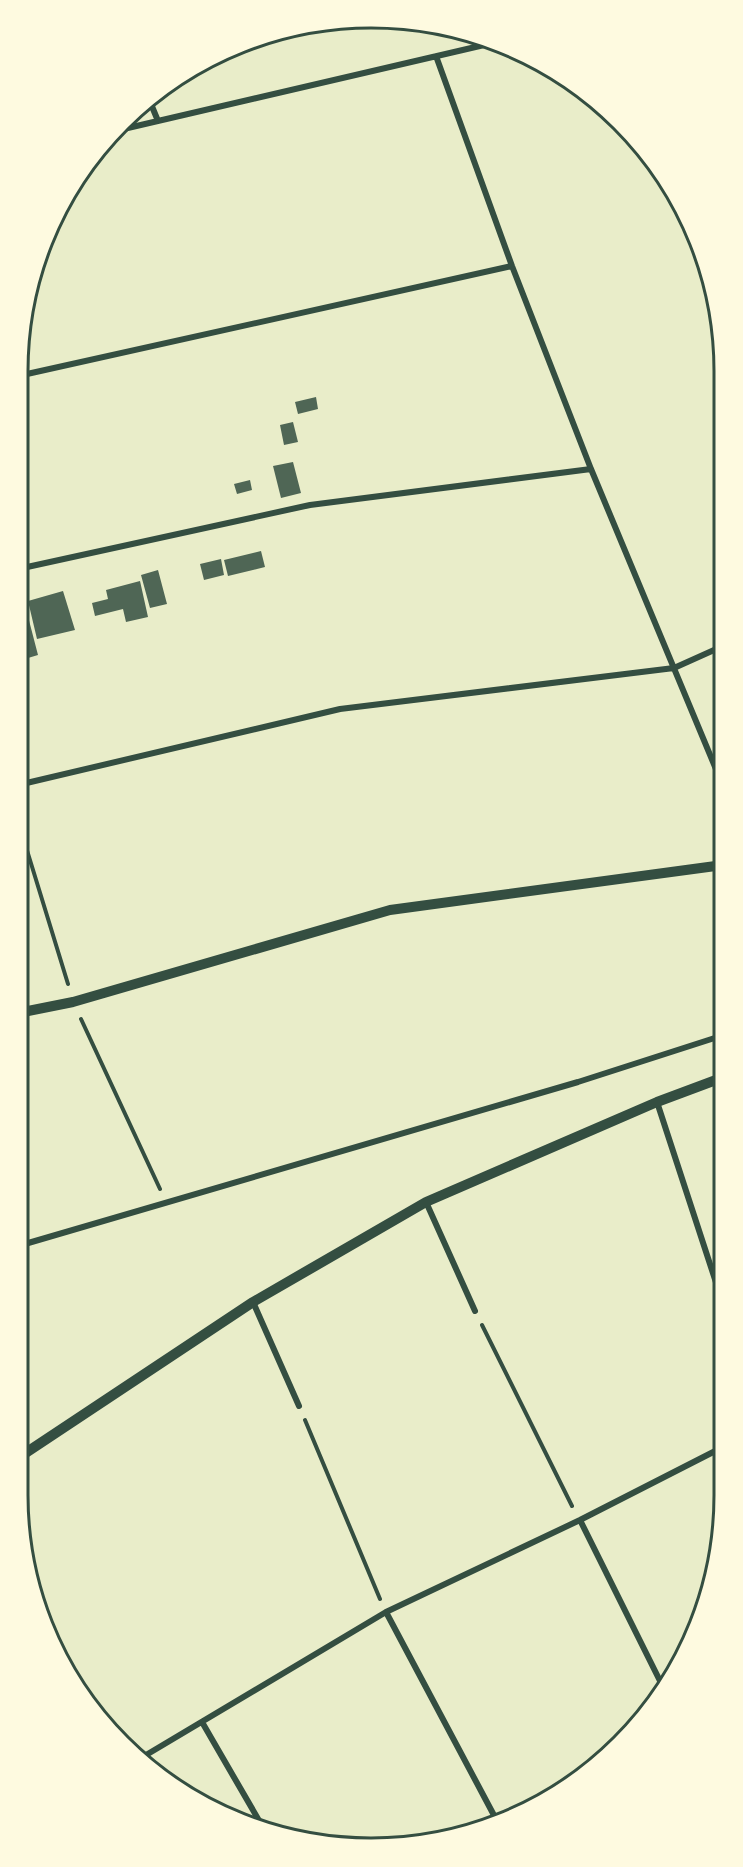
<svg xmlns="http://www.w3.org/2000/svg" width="743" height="1867" font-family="Inter,sans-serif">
<rect width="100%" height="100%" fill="#e9edc9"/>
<path fill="#4f6655" d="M316,397L318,409L298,414L295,402Z
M293,422L298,442L284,445L280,425Z
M293,462L301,493L281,498L273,466Z
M250,480L252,490L237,494L234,484Z
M261,551L265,567L228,576L224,560Z
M221,559L224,575L204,580L200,564Z
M158,570L167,604L150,608L141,575Z
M140,581L148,617L126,622L123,609L95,616L92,603L108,599L106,590Z
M63,591L75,630L37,639L28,601Z
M25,605L38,655L18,661V607Z"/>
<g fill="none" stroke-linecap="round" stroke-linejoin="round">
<path stroke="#344e41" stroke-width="4" d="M18,821L68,984
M81,1019L160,1189
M482,1325L572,1506
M305,1420L380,1599"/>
<path stroke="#344e41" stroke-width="6" d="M436,56L512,266L591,469L723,786
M151,104L158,121
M115,131L497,42
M18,376L512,266
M18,569L310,505L591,469
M18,785L340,709L674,668L723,646
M657,1102L725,1310
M426,1202L475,1311
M18,1246L578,1082L724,1035
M253,1302L299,1406
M580,1520L664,1689
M386,1612L497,1821
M202,1722L261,1824
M141,1758L386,1612L580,1520L725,1446"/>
<path stroke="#344e41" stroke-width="10" d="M18,1013L73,1002L390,910L723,865
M18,1458L253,1302L426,1202L657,1102L724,1077"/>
</g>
<path d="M0 0H743V1867H0ZM371 28H371A343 343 0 0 1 714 371V1495A343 343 0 0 1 371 1838H371A343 343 0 0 1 28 1495V371A343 343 0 0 1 371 28Z" fill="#fefae0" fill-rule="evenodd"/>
<path fill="none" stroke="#344e41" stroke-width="3" d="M371 28H371A343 343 0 0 1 714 371V1495A343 343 0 0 1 371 1838H371A343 343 0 0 1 28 1495V371A343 343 0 0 1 371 28Z"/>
</svg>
